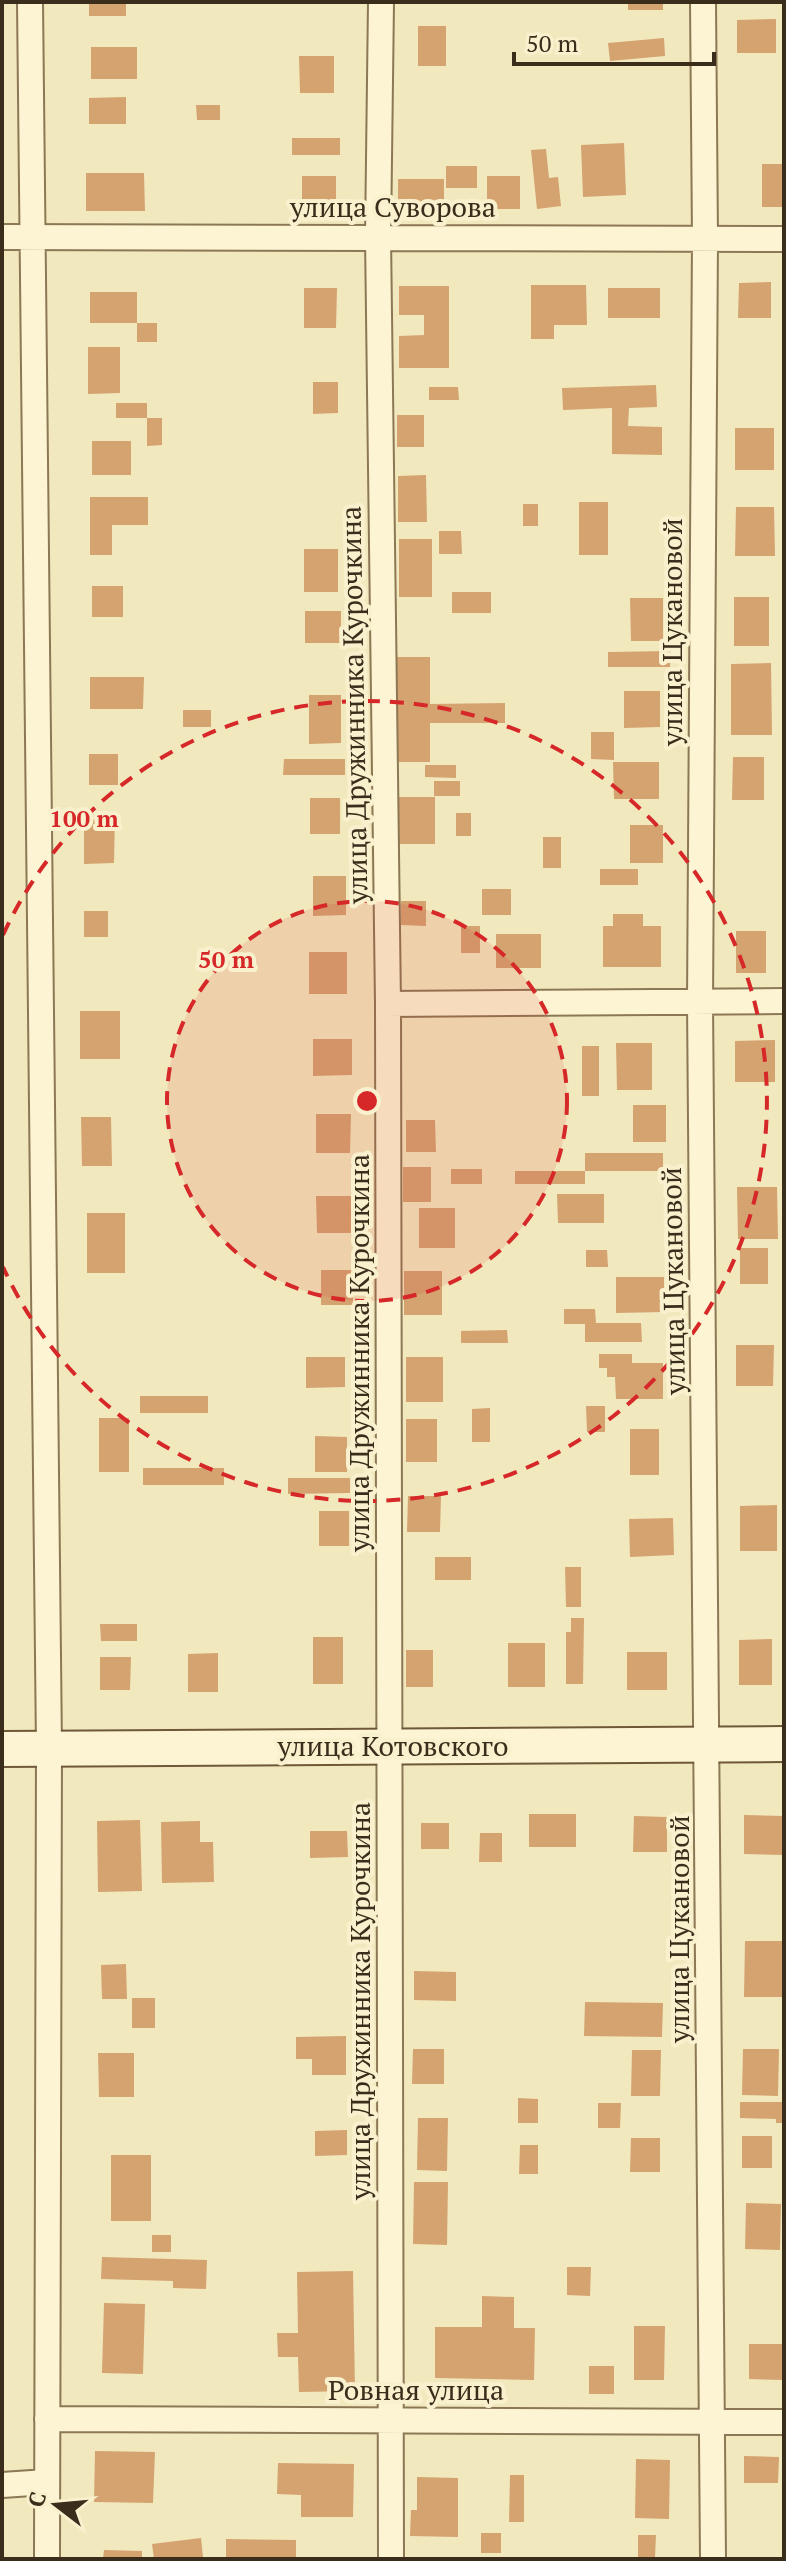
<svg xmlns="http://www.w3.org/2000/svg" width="786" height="2561" font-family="'PT Serif',serif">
<rect width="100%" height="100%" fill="#f2e8be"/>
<path fill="#d4a370" d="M89,2H126V16H89Z
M628,2H663V10H628Z
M776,19V53H737V20Z
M418,26H446V66H418Z
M664,38L665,56L610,61L608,43Z
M91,47H137V79H91Z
M299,56H334V93H300Z
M126,97V124H89V98Z
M196,105H220V120H197Z
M292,138H340V155H292Z
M624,143L626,195L583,197L581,145Z
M546,149L549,178L558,177L561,206L537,209L531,150Z
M762,164H784V207H762Z
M446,166H477V188H446Z
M86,173H144L145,211H86Z
M302,176H336V208H302Z
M487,176H520V209H487Z
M398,179H444V210H398Z
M771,282V318H738L739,283Z
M531,285H586L587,325H554V339H531Z
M399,286H449V368H399V336L424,335V315H399Z
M304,288H337L336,328H304Z
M608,288H660V318H608Z
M90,292H137V323H90Z
M137,323H157V342H137Z
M88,347H120V393L88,394Z
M313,382H338V413L313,414Z
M656,385L657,407L629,408L628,426L662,427V455L612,454V408L563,410L562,388Z
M429,387H458L459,400H429Z
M116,403H147V418H162V445L147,446V418H116Z
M397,415H424V447H397Z
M735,428H774V470H735Z
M92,441H131V475H92Z
M426,475L427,522H398V476Z
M90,497H148V525H112V555H90Z
M579,502H608V555H579Z
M523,504H538V526H523Z
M736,507H774L775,556H735Z
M439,531H461L462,554H439Z
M399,539H432V597H399Z
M304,549H338V592H304Z
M92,586H123V617H92Z
M452,592H491V613H452Z
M734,597H769V646H734Z
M630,598H663V641H631Z
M305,611H341V643H305Z
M671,651L670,667H608V652Z
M395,657H430V704L505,703V723H430V762H396Z
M771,663L772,735H731V664Z
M90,677H144L143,709H90Z
M624,691H660V727L624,728Z
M309,695H341V743L309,744Z
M183,710H211V727H183Z
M591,732H614V760L591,759Z
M89,754H118V785H89Z
M733,757H764V800H732Z
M284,759H345V775H283Z
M613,762H659V799H614Z
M425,765H456V778L425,777Z
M434,781H460V796H434Z
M398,797H435V844H398Z
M310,798H340V834H310Z
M456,813H471V836H456Z
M84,814H115L114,863L84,864Z
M630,825H663V863H630Z
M543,837H561V868H543Z
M600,869H638V885H600Z
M313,876H346V915L313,916Z
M482,889H511V915H482Z
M401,901H426V926L401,925Z
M84,911H108V937H84Z
M613,914H643V926H661V967H603V926H613Z
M461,926H480V953H461Z
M736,931H766V973H736Z
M496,934H541V968H496Z
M309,952H347V994H309Z
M80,1011H120V1059H80Z
M313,1039H352V1075L313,1076Z
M775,1040V1082H735V1041Z
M616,1043H652V1090H617Z
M582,1046H599V1096H582Z
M633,1105H666V1142H633Z
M316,1114H351L350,1153H316Z
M81,1117H111L112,1166H82Z
M406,1120H435L436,1152H406Z
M585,1153H663V1171H585Z
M403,1167H431V1202H403Z
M451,1169H482V1184H451Z
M515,1171H585V1184H515Z
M737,1187H777L778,1239H738Z
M557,1194H604V1223H558Z
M316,1196H353V1233H317Z
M419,1208H455V1248H419Z
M87,1213H125V1273H87Z
M740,1248H768V1284H740Z
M586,1250H607L608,1267H586Z
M321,1270H353V1305H321Z
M404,1271H442V1315H404Z
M616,1277H664V1312L616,1313Z
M564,1309H595L596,1323H641L642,1342H585V1324H564Z
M507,1330L508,1343H461V1331Z
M736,1345H774L773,1386H736Z
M599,1354H632V1363H663V1399H616L615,1377H607V1368H599Z
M306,1357H345V1387L306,1388Z
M406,1357H443V1402H406Z
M140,1396H208V1413H140Z
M586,1406H605V1432H587Z
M490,1408V1442H472V1409Z
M99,1418H129V1472H99Z
M406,1419H437V1462H406Z
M630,1429H659V1475H630Z
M315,1436L347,1437V1472H315Z
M143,1468H224V1485H143Z
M288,1478H350V1493L288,1494Z
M408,1496H441L440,1532H407Z
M777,1505V1551H740V1506Z
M319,1511H349V1546H319Z
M673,1518L674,1555L630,1557L629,1519Z
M435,1557H471V1580H435Z
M565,1567H581V1607H566Z
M571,1618H584L583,1684H566V1632H571Z
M100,1624H137V1641H101Z
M313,1637H343V1684H313Z
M772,1639V1685H739V1640Z
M508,1643H545V1687H508Z
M406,1650H433V1687H406Z
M627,1652H667V1690H627Z
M218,1653V1692H188V1654Z
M100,1657H131L130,1690H100Z
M529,1814H576V1847H529Z
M744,1815L784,1816V1855L744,1854Z
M634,1816L667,1817V1852H633Z
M140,1820L142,1891L98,1892L97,1821Z
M200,1821V1842H213L214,1882L162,1883L161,1822Z
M421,1823H449V1849H421Z
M310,1831H347L348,1857L310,1858Z
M480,1833H502V1862H479Z
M745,1941H784V1997H744Z
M126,1964L127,1999H102L101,1965Z
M414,1971L456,1972V2001L414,2000Z
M132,1998H155V2028H132Z
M585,2002L663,2003L662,2037L584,2036Z
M346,2036V2075H312V2059H296V2037Z
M413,2049H444V2084H412Z
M743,2049H779L778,2096L742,2095Z
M632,2050H661L660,2096H631Z
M98,2053H134V2097H99Z
M518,2098L538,2099V2123H518Z
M740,2102H784V2123H776V2119L740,2118Z
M598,2103H621L620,2128H598Z
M418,2118H448L447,2171L417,2170Z
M347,2130V2155L315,2156V2131Z
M742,2136H772V2168H742Z
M631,2138H660V2172H630Z
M520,2145H538V2174H519Z
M111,2155H151V2221H111Z
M414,2182H448L447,2245L413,2244Z
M746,2203L781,2204L780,2250L745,2249Z
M152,2235H171V2252H152Z
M102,2257L207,2260L206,2289L173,2288V2281L101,2279Z
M567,2267H591L590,2296L567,2295Z
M353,2271L355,2391L299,2392L298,2357H278L277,2333H298L297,2272Z
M482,2296L514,2297V2328H535L534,2380L435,2378V2327H482Z
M104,2303L145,2304L143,2374L102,2373Z
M634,2326H665L664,2380H634Z
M749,2344H783V2380L749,2379Z
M589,2366H614V2394H589Z
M95,2451L155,2452L153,2503L94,2502Z
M744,2456L779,2457L778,2483H744Z
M636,2459L670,2460L669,2519L635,2518Z
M278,2463L354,2464L353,2517H301V2495L277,2494Z
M510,2475H524V2522H509Z
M417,2477L458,2478V2537L410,2536L411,2510H417Z
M481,2533H501V2553H481Z
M638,2535H656L655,2558L638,2557Z
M201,2538L203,2557L154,2559L152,2544Z
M226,2539L296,2540V2559H226Z
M104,2550L142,2551V2559H103Z"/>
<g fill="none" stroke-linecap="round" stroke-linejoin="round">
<defs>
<path id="street" d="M30,2L49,1748L47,2559
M381,2L378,237L388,1004L391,2559
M703,2L705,239L700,1002L713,2559
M2,237L784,239
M388,1004L784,1001
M47,2419L784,2422
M2,2485L47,2482"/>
<path id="secondary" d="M2,1749L784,1744"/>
</defs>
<use href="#street" stroke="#8c7855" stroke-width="28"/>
<use href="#secondary" stroke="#6e5838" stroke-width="38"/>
<use href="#street" stroke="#fcf4d2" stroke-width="24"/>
<use href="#secondary" stroke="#fcf4d2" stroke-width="34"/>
</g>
<circle cx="367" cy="1101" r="200" fill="#d62828" fill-opacity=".12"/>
<g fill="none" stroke="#d62828" stroke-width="4" stroke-dasharray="14 10">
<circle cx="367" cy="1101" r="200"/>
<path d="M3 935A400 400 0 1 1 3 1267"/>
</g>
<g text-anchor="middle" stroke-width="8" stroke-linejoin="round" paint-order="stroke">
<g font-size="28" fill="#3a2d1b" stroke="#f9f1ce">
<text x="393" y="217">улица Суворова</text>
<text transform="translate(672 632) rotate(-90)" y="10">улица Цукановой</text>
<text transform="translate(354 705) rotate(-91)" y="10">улица Дружинника Курочкина</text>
<text transform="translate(673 1281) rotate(-91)" y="10">улица Цукановой</text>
<text transform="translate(359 1353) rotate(-90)" y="10">улица Дружинника Курочкина</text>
<text x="393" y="1756">улица Котовского</text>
<text transform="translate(679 1929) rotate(-90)" y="10">улица Цукановой</text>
<text transform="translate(360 2001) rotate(-90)" y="10">улица Дружинника Курочкина</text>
<text x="416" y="2400">Ровная улица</text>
</g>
</g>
<circle cx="367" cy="1101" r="12" fill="#d62828" stroke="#f9f1ce" stroke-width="4"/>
<g font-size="24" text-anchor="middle" font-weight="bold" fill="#d62828" stroke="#f9f1ce" stroke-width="8" stroke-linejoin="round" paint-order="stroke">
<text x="84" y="827">100 m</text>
<text x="226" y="968">50 m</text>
</g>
<rect width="786" height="2561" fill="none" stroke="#3a2d1b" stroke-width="8"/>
<g transform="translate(56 2505) rotate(286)" stroke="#f9f1ce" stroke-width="6" paint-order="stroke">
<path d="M0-6L14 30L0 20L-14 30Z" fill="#3a2d1b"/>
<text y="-12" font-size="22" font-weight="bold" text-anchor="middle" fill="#3a2d1b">С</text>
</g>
<path d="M514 52v12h200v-12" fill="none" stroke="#3a2d1b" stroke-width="4"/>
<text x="526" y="52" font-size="24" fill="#3a2d1b" stroke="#f9f1ce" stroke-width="6" paint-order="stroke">50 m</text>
</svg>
